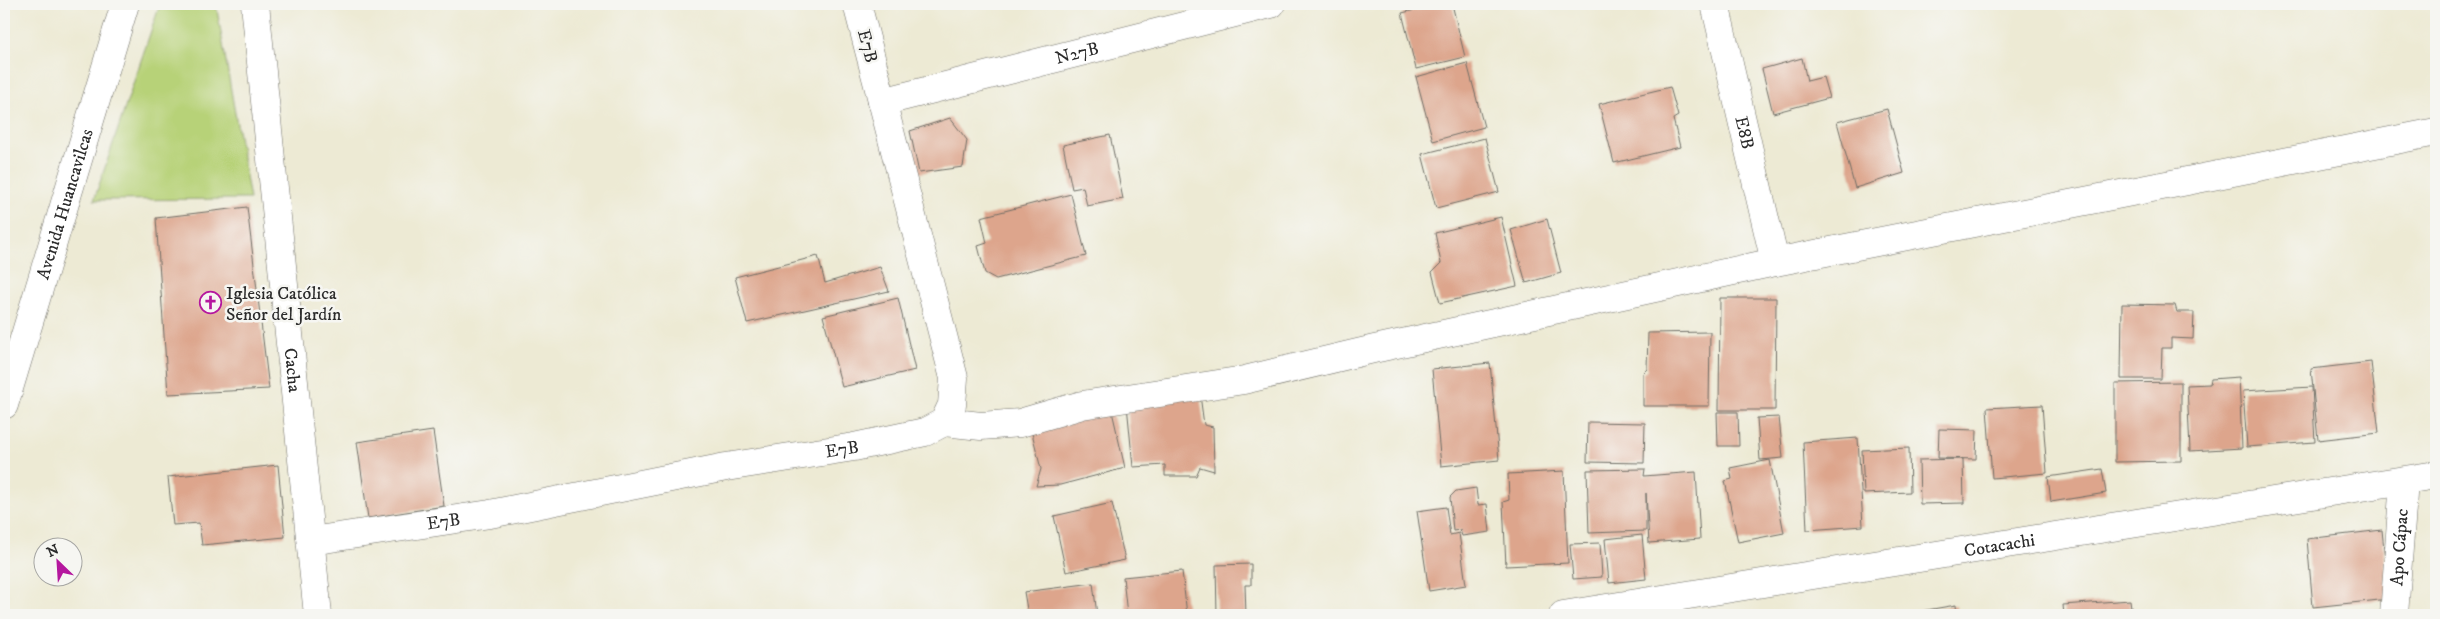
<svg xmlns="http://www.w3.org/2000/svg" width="2440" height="619" font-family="'IM FELL DW Pica',serif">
<rect width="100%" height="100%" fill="#f6f6f2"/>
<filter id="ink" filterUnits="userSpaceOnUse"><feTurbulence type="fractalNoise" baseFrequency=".02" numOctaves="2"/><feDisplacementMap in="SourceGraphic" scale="10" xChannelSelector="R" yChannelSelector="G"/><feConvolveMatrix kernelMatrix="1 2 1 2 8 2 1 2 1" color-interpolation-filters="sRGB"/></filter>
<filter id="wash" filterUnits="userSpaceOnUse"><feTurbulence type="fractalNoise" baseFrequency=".0096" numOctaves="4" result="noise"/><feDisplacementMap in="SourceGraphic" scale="20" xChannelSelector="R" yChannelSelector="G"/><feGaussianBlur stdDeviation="1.12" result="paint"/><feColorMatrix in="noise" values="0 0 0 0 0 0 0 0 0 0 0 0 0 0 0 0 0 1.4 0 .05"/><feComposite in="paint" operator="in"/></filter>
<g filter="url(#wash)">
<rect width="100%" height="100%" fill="#edead4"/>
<path fill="#b7d278" stroke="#717e52" d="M160,4H216L250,199L94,200Z"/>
<g id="blocks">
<path fill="#dda58c" d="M1440,4H1452L1465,57L1416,69L1402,13Z
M1802,58L1807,81L1823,77L1829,98L1773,113L1762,69Z
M1467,63L1484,127L1433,141L1416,77Z
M1670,87L1678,116L1673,119L1680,147L1614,163L1599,104Z
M1887,109L1904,173L1855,188L1837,122Z
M950,118L967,140L963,167L919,173L910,131Z
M1110,135L1123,199L1087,206L1083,187L1072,189L1063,145Z
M1485,138L1499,192L1436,208L1422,154Z
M1071,194L1086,256L996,279L985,273L978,246L987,243L981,217Z
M247,207L269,389L168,394L156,218Z
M1501,217L1517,286L1440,303L1432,272L1441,263L1435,233Z
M1547,219L1561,273L1526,283L1511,230Z
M818,256L825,283L880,267L889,291L747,323L735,277Z
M898,298L915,370L842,387L823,316Z
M1720,298H1776L1775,410H1719Z
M2122,304L2175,305L2177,312H2194L2193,339L2171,338V348H2162L2161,379H2121Z
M1710,332L1709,406H1643V373L1647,369L1648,333Z
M2371,362L2379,433L2318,440L2311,369Z
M1490,363L1499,460L1441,466L1432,369Z
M2239,377L2242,448L2190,451L2187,385L2210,384L2211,379Z
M2181,382V461L2115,462V383Z
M2312,387L2315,442L2247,447L2243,391Z
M1200,395L1204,425L1213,427L1214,471L1200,467L1196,476H1165V465L1133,467L1127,405Z
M2042,405L2047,473L1992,478L1987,408Z
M1111,407L1125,468L1060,485L1036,486L1041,469L1030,425Z
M1717,412H1738L1739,446H1718Z
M1779,417L1783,458L1760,460L1757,418Z
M1588,422L1645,423L1644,463L1587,462Z
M1939,429L1977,430L1976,459L1938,458Z
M433,431L444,506L368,518L357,442Z
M1858,438L1863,526L1807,530L1803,442Z
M1909,448L1910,492L1864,494L1862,450Z
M1963,459L1964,503L1920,504L1919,460Z
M1770,460L1784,533L1738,542L1725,481L1732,479L1730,468Z
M278,465L285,537L202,545L199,523L173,525L168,477Z
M1645,469L1644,476L1696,472L1700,539L1649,543L1646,493V531L1589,533L1587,470Z
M2102,469L2106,493L2051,502L2048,477Z
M1564,471L1568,563L1506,566L1503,502L1509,500L1508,474Z
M1476,488L1478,505L1487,504L1490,532L1462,536L1460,530L1453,531L1450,497L1456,491Z
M1112,503L1125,560L1066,572L1054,516Z
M1446,507L1450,535L1459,533L1466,585L1429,591L1417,511Z
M2382,530L2389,599L2313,607L2307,539Z
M1642,535L1646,579L1609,583L1605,539Z
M1600,543L1602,577L1573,579L1570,544Z
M1251,564V585H1245L1246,615H1217L1216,565Z
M1182,571L1187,615H1127L1123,577Z
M1093,583L1097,615H1028L1024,592Z
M2130,600L2132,615H2064L2063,605Z
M1956,605L1957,615H1915V612Z"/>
</g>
</g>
<g filter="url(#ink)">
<use href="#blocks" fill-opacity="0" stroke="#6f6e66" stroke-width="1"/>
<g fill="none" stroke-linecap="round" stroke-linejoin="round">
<defs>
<g id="minor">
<path id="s1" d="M255,4L318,615"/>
<path id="s2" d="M1715,4L1775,262"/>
<path id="s3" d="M882,102L1271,4"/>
<path d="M944,422L981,426L1020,423L1082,405L1244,380L1374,349L1775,262L2436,132"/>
<path id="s4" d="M311,541L490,514L726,467L854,447L925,432L944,422L952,405L954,378L857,4"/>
<path id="s5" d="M1563,615L2436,475"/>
<path id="s6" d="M2394,615L2404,481"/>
</g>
<g id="tertiary">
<path id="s7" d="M4,405L125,4"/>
</g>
</defs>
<use href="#minor" stroke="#6f6e66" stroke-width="29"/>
<use href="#tertiary" stroke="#6f6e66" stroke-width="29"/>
<use href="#minor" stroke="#fff" stroke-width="28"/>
<use href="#tertiary" stroke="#fff" stroke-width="28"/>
</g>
</g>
<defs>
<symbol id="church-ring" viewBox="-11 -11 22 22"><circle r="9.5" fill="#f6f6f2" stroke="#b5179e" stroke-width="1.5"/><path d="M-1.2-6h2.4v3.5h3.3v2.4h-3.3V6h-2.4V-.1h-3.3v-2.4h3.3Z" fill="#b5179e"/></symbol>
</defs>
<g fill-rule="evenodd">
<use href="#church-ring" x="198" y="290" width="25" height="25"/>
</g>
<g text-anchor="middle" stroke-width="5" stroke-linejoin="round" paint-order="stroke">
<g font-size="18" fill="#2b2b2b" stroke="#f6f6f2">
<text transform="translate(868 46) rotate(75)" y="6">E7B</text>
<text dy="6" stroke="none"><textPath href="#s3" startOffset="201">N27B</textPath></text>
<text dy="6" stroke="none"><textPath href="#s2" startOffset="132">E8B</textPath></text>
<text dy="6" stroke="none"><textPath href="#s7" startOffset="210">Avenida Huancavilcas</textPath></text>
<text dy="6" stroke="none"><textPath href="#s1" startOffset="368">Cacha</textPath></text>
<text dy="6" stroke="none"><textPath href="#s4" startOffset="539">E7B</textPath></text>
<text dy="6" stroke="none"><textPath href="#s4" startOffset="134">E7B</textPath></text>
<text dy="6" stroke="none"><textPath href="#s5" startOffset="442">Cotacachi</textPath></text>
<text dy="6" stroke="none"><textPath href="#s6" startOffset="68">Apo Cápac</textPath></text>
</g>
<g font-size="18" fill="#2b2b2b" stroke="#f6f6f2" text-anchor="start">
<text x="226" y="299">Iglesia Católica<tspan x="226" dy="21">Señor del Jardín</tspan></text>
</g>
</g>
<rect width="2440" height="619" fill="none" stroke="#f6f6f2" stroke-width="20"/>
<g transform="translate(58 562) rotate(335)"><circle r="24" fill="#f6f6f2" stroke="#a5a5a2"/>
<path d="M0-4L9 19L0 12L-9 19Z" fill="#b5179e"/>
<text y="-8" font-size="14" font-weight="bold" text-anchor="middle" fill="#2b2b2b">N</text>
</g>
</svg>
